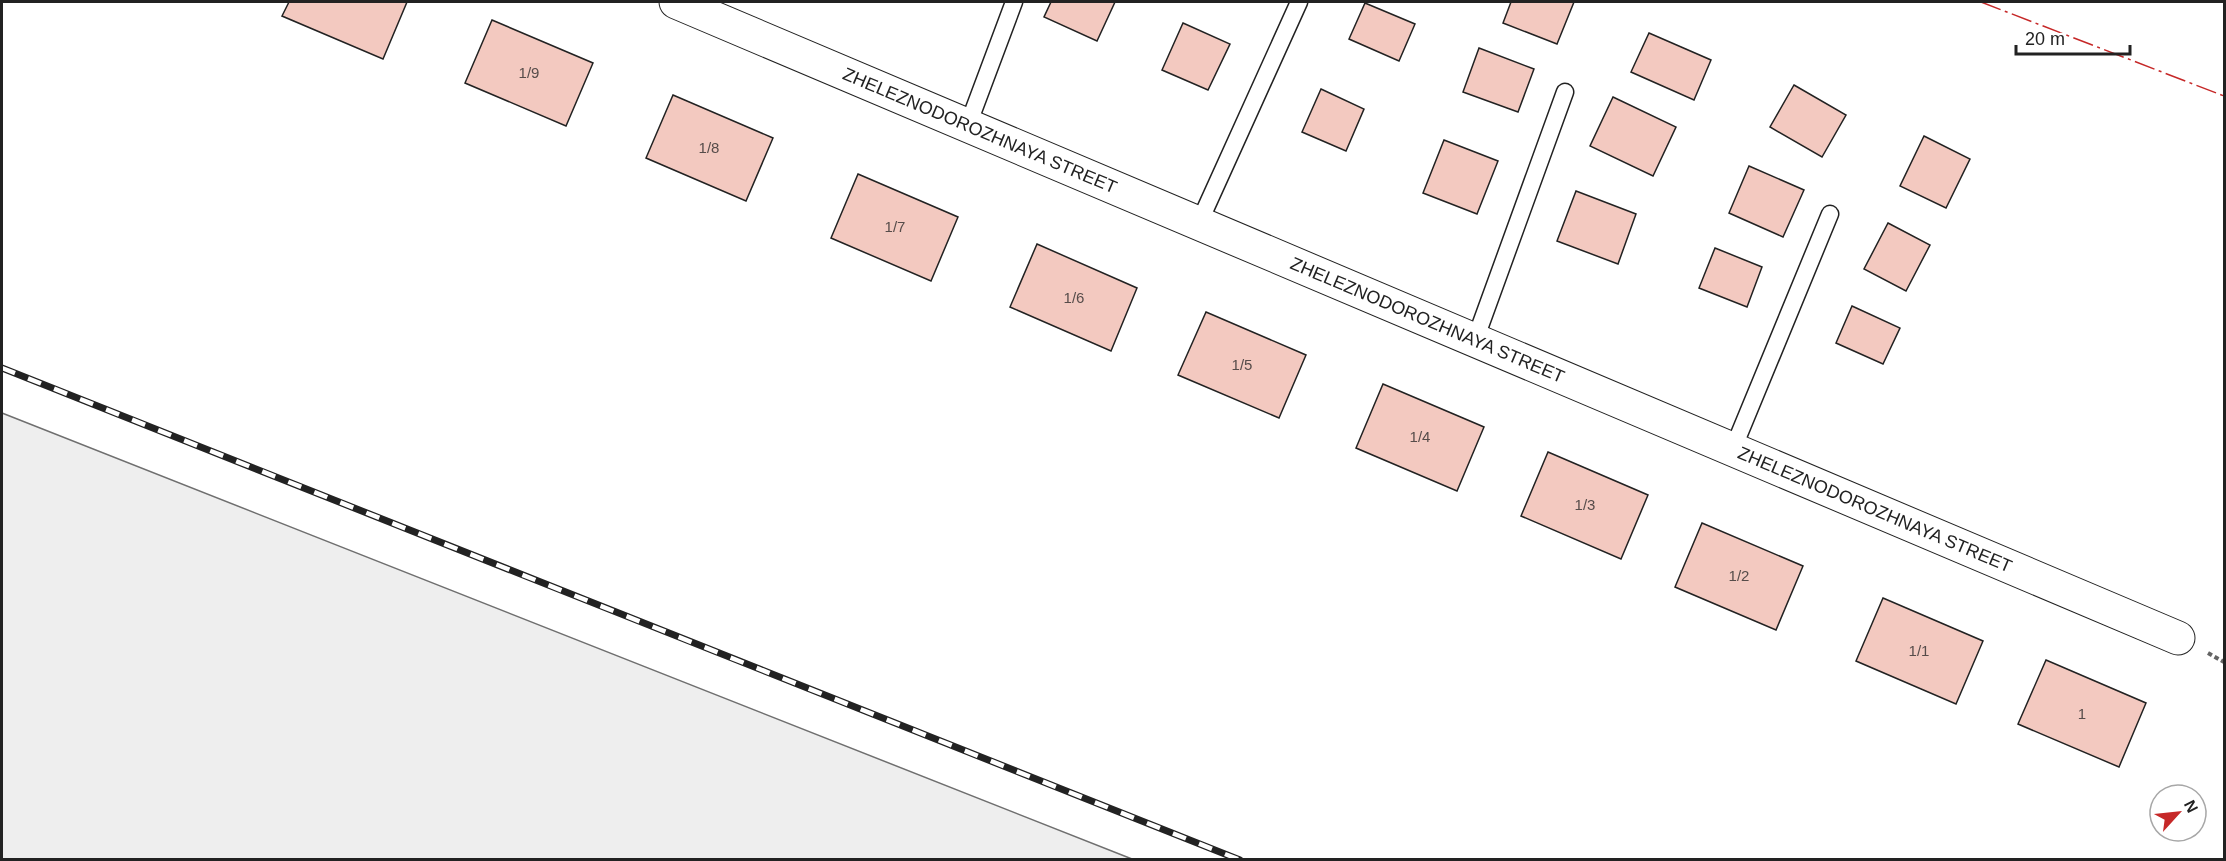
<svg xmlns="http://www.w3.org/2000/svg" width="2226" height="861" font-family="Arial,sans-serif">
<rect width="100%" height="100%" fill="#fff"/>
<path fill="#eee" stroke="#6f6f6f" stroke-width="1.5" d="M2,413L1132,859H2Z"/>
<path fill="#f3c9c0" stroke="#222" stroke-width="1.5" d="M289,2H407L383,59L282,16Z
M1051,2H1115L1097,41L1044,17Z
M1511,2H1574L1557,44L1503,23Z
M1365,3L1415,24L1399,61L1349,39Z
M492,20L593,63L566,126L465,83Z
M1183,23L1230,44L1208,90L1162,70Z
M1649,33L1711,60L1694,100L1631,72Z
M1479,48L1534,69L1518,112L1463,92Z
M1794,85L1846,115L1822,157L1770,127Z
M1321,89L1364,109L1346,151L1302,132Z
M673,95L773,138L746,201L646,158Z
M1613,97L1676,127L1653,176L1590,146Z
M1924,136L1970,159L1946,208L1900,186Z
M1444,140L1498,161L1477,214L1423,193Z
M1749,166L1804,190L1783,237L1729,213Z
M858,174L958,217L931,281L831,238Z
M1576,191L1636,214L1618,264L1557,241Z
M1888,223L1930,245L1906,291L1864,269Z
M1037,244L1137,288L1111,351L1010,307Z
M1715,248L1762,267L1747,307L1699,288Z
M1852,306L1900,328L1883,364L1836,343Z
M1206,312L1306,355L1279,418L1178,375Z
M1383,384L1484,427L1457,491L1356,448Z
M1548,452L1648,495L1621,559L1521,516Z
M1702,523L1803,566L1776,630L1675,587Z
M1883,598L1983,641L1956,704L1856,661Z
M2046,660L2146,703L2119,767L2018,724Z"/>
<g fill="none" stroke-linecap="round" stroke-linejoin="round">
<defs>
<path id="lane" d="M968,125L1014,2
M1199,223L1299,2
M1475,340L1565,92
M1733,449L1830,214"/>
<g id="street">
<path id="s1" d="M676,2L2178,638"/>
</g>
</defs>
<use href="#lane" stroke="#222" stroke-width="19"/>
<use href="#street" stroke="#222" stroke-width="35"/>
<path stroke="#646464" stroke-width="4" stroke-dasharray="4.5 3" stroke-linecap="butt" d="M2208,653L2224,662"/>
<use href="#lane" stroke="#fff" stroke-width="16"/>
<use href="#street" stroke="#fff" stroke-width="33"/>
<defs>
<path id="rail" d="M2,368L1240,860"/>
</defs>
<use href="#rail" stroke="#222" stroke-width="7"/>
<use href="#rail" stroke="#fff" stroke-width="4.5" stroke-dasharray="14" stroke-linecap="butt"/>
<path stroke="#c62828" stroke-width="1.5" stroke-dasharray="21 4.5 3 4.5" stroke-linecap="butt" d="M1981,2L2224,96"/>
</g>
<g text-anchor="middle" stroke-width="4.5" stroke-linejoin="round" paint-order="stroke">
<g font-size="15" fill="#564c4a">
<text x="529" y="78">1/9</text>
<text x="709" y="153">1/8</text>
<text x="895" y="232">1/7</text>
<text x="1074" y="303">1/6</text>
<text x="1242" y="370">1/5</text>
<text x="1420" y="442">1/4</text>
<text x="1585" y="510">1/3</text>
<text x="1739" y="581">1/2</text>
<text x="1919" y="656">1/1</text>
<text x="2082" y="719">1</text>
</g>
<g font-size="18" fill="#222" stroke="#fff">
<text dy="6" stroke="none"><textPath href="#s1" startOffset="330">ZHELEZNODOROZHNAYA STREET</textPath></text>
<text dy="6" stroke="none"><textPath href="#s1" startOffset="816">ZHELEZNODOROZHNAYA STREET</textPath></text>
<text dy="6" stroke="none"><textPath href="#s1" startOffset="1302">ZHELEZNODOROZHNAYA STREET</textPath></text>
</g>
</g>
<rect width="2226" height="861" fill="none" stroke="#222222" stroke-width="6"/>
<g transform="translate(2178 813) rotate(63)"><circle r="28" fill="#ffffff" stroke="#a7a7a7" stroke-width="1.5"/>
<path d="M0-4.5L10 22L0 15L-10 22Z" fill="#c62828"/>
<text y="-9" font-size="16" font-weight="bold" text-anchor="middle" fill="#222222">N</text>
</g>
<path d="M2016 45v9h114v-9" fill="none" stroke="#222222" stroke-width="3"/>
<text x="2025" y="45" font-size="18" fill="#222222" stroke="#ffffff" stroke-width="4.5" paint-order="stroke">20 m</text>
</svg>
